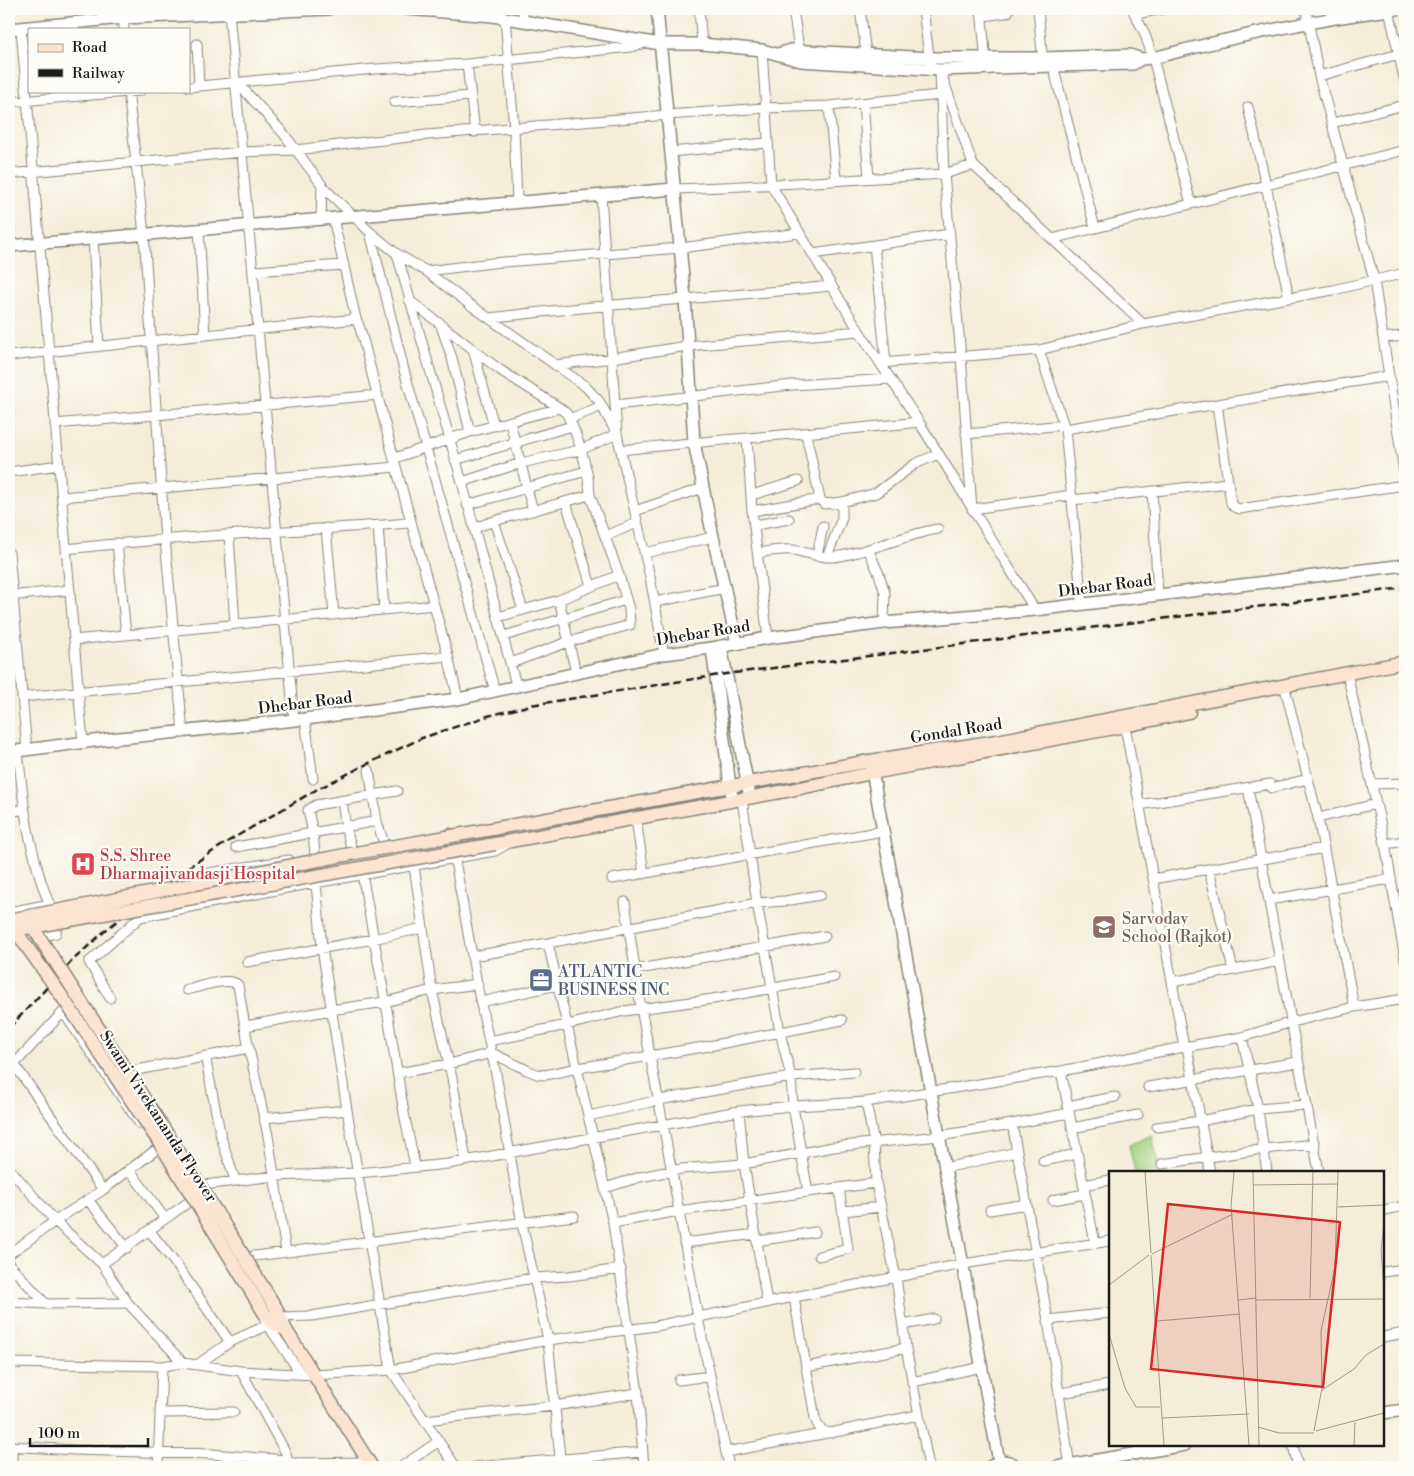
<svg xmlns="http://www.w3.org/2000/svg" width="1414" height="1476" font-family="'Libre Bodoni',serif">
<rect width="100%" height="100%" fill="#fdfcf7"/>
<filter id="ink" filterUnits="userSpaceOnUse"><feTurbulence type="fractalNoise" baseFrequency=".02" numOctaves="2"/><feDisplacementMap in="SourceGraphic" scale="10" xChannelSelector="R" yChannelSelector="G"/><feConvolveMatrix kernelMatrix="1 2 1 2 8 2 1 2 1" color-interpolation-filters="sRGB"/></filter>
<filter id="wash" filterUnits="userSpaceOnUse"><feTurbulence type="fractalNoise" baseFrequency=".0096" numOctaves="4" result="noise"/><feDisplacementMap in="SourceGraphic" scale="20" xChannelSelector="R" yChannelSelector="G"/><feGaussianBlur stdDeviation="1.12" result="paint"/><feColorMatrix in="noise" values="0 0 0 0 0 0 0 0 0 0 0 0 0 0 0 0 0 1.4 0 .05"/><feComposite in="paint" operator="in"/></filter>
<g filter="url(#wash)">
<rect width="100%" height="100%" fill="#f4edd9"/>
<path fill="#a2d381" stroke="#5f784e" d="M1152,1135L1160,1172H1135L1129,1145Z"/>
</g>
<g filter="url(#ink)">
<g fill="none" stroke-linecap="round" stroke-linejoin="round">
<defs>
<path id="minor" d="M123,9L124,29
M523,9V21
M699,9L702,44
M793,9L800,56
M860,9L867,60
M923,9L930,64
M981,9L986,63
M1038,9L1043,63
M1132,9L1144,32L1153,58L1191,204
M1306,9L1319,76L1374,280L1405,478
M1389,10L1405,82
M229,12L294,720
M1135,14L1164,9
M983,16L1005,13L1008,12L1009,9
M505,18L514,128L517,202
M21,29L83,743
M197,44L199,86
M762,50L771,185L859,331L919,422L1035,610
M467,64L475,132
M1053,66L1095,228
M940,70L973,165L944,174Z
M1319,76L1399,54
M236,81L284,134L325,189L370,232L397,254L426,271L469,304L585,386L599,401L617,434L650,577L664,654
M189,87L375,69L467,64L631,47L646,43
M128,91L144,234L165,539L183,733
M9,102L140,91
M394,102L471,96
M863,103L869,178
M829,106L836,180
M1248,107L1266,185L1289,298
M1332,123L1405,105
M670,152L767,143
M973,165L1143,324L1333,290L1405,273
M9,174L242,152L295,150L427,135L667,115L764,108L829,106L941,95
M674,189C764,186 854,179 944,174L961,356L972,509L1072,495
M333,218L356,319L360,328L396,467L448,656L458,699
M321,219L322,185
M199,229L205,335
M370,232L404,370L495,691
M93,238L99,346
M1052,239L1405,150
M874,245L886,363
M397,254L462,482L516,685
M813,254L950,234
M253,271L344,265
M426,271L492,263L680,248L799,233
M409,300L500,370L560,408
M490,318C603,303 717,298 831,286
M440,323L452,358L470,432
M1383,338L1405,336
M473,349L494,426
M1039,350L1143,324
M9,356L356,319
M881,363L1039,350L1065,429L1082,604
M555,365L612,358L687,346L859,331
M1217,404L1231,503L1234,507L1239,509L1405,485
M615,405L792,385L891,379
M569,419L602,406
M510,422L533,511
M55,424L378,395
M1065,429L1389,376
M806,434L820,499L824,504L842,502L876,493L915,464L938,454
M966,434L1064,425
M747,438L752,511L768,638
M621,450C720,439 819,433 919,422
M395,458L470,432L560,408L567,414C578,436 589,471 590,495L619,575L559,600L498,617
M455,460L572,426
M9,472L59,465
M462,482L521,463L580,450L617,434L601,195
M1152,491L1158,595
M752,495L798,481
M62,497L396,467
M1072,500L1228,483
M566,502L591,586
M467,505L586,471
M635,511L703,488
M752,511L820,499
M494,521L523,610
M378,525L384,610
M755,525L789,519
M326,528L334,615
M474,528L494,521L590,495
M229,536L235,624
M605,536L637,523
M117,543L126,635
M66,549C181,536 296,531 411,523
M868,549L879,574L885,593L884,623
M9,553L27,750
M645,553L713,537
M758,553C770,551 781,549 793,550C806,552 820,558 834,557C870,552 903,535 938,529
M817,556L823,526
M827,557L842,518V502
M9,596L70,590
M559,600L576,673
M655,602L725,588
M504,636L626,600
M74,640L434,605
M511,663L568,642L630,625L629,609L619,575
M1347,673L1385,844L1405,959
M1286,692L1318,818L1354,1007
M22,697L448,656
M305,719L313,779
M369,770L377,821L384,844
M1372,784L1405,783
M742,799L757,903L780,1032L791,1077L793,1106L808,1192L876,1183
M342,801L346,828L352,850
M1139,805L1270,784L1271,788L1308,779
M9,811L24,810
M1318,818L1376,804
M636,819L644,874
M450,833L479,995L496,1074L522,1224L548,1340L561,1467
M1385,844L1405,841
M236,847L377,821
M315,855L313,833L308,810L316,805L397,791
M414,866L432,990L452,1078L466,1160
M1209,869L1233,970
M362,874L387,1010L404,1113L415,1166
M612,879L883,831
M1153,879L1324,848
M316,883L322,948L347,1110L391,1370L456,1467
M1269,900L1390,879
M625,902L641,1008L672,1172L698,1318L729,1467
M9,912L50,904
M140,917L281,889L495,851L509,843
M9,943L56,933C58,920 54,914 49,903C42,887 37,868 33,851C24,819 22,785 18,751
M548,943L613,1223L638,1393L644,1467
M473,956L548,943L757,903L785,901L820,895
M1280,961L1319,1172
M247,962L373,939L423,928
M1172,982L1280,961L1248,788
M187,990C199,987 229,976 238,985L248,1044L268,1136L286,1252
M110,998L89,962L139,918L191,876L289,860
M481,1002L588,978L825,936
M246,1026L331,1010L385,1002L432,990L478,984
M1242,1037L1258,1109L1267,1172
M489,1041L567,1025L624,1011L713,999L834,977
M1184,1047L1242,1037L1292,1022L1354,1007L1405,999
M1187,1047L1210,1172
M205,1056L221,1137L235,1180
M14,1064L103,1190
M9,1070L63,1012L140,1124
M1061,1071L1095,1243
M122,1073L249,1048
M398,1073L449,1064L492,1053L527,1070L537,1074L545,1075L578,1068L709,1046L842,1020
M1148,1087L1298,1062
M866,1102L874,1143L876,1183L896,1278L906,1348L929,1467
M1067,1106L1115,1097
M739,1111L744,1164L767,1303
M589,1116L659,1100L791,1077L854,1072
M264,1118L347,1110
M1012,1124L1048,1320L1070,1467
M1157,1127L1200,1121L1258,1109L1306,1105
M1072,1128L1138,1115
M1043,1161L1077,1154
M1162,1164L1263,1149L1315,1144
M9,1168L55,1221L102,1264L128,1303L183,1363
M945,1168L1017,1152
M129,1169L165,1219
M1083,1185L1110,1180
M197,1186L274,1176L358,1173L448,1164L739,1111L793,1106L866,1102L1061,1071L1184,1047L1125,726
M605,1188L640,1177L681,1169L744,1164L833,1147L939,1136L1012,1124L1069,1113
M88,1200L127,1248
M1053,1200L1085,1194
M990,1210L1026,1204
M1383,1210L1405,1206
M843,1211L881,1207
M613,1223L679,1211L808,1192
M149,1230L178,1267L230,1342
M757,1241L815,1232
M684,1243L756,1234
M9,1254L55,1221L103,1190L157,1149
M819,1256L848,1249L839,1188
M239,1258L574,1216
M9,1264L46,1304
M102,1264L190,1201
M1383,1272L1405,1269
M794,1297L815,1418C818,1427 820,1431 830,1433L918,1415
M9,1302L46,1304L128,1303
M1048,1320L1110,1313
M265,1321L301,1374
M903,1325L934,1319
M1383,1337L1405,1333
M9,1363L162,1366L183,1363L241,1371L314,1375L391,1370L548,1340L656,1326L794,1297L963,1264L1110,1241
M197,1365L230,1342L272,1323L281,1317L312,1316L533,1278L569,1276L621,1269
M806,1367L906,1348
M241,1371L286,1453L287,1460
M679,1380L710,1376
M912,1382L982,1367
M1060,1393L1110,1385
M161,1413L234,1412
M425,1420L554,1406L638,1393
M1293,1445L1298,1467
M9,1446L74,1450L211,1454L287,1460L298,1467
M726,1452L827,1433
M292,1463L369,1462
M12,1467V1446
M158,1467L162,1366
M401,1467L439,1441
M475,1467L643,1452"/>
<path id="tertiary" d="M407,9L493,16L660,44H702L762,50L801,61L940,70L1053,66L1133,64L1141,59L1153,58C1233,37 1315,19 1397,9
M657,9L685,298L694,442L713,537L737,643
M9,29L123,18L328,9
M778,54L791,50L930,58H1043L1130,55L1141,59
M9,246L674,189
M721,646L750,797
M712,648L730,786L733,801
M9,752L110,739L305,719L458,699L664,654L712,648L768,638L884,623L1035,610L1405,565
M871,765L999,1462
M1383,1413L1405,1410
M990,1467C1000,1459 1008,1459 1018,1467
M1057,1467L1185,1445"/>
<path id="secondary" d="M492,829L870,761L997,741L1405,662
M495,844L791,790L872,773L1125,726L1189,712
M276,1308L286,1330L314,1375L372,1467
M265,1314L272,1323L286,1330"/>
</defs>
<use href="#minor" stroke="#88847a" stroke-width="11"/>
<use href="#tertiary" stroke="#88847a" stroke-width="14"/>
<use href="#secondary" stroke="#88847a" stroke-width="15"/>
<use href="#minor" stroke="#fff" stroke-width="9"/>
<use href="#tertiary" stroke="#fff" stroke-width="11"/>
<use href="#secondary" stroke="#fce5d0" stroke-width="12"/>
<path stroke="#1c1c1c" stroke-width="2.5" stroke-dasharray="8 4" stroke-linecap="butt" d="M9,1028L72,961L107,929L167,881L232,839L314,791L363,766L422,738L488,716L531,705L726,674L1405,588"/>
<defs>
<path id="secondary-bridge" d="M9,920L350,854L492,829
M32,926L179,1152L276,1308
M15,930L61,995L159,1142L265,1314
M9,931L495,844"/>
</defs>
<use href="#secondary-bridge" stroke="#88847a" stroke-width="15" stroke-linecap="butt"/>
<use href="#secondary-bridge" stroke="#fce5d0" stroke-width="12"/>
</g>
</g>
<defs>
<symbol id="hospital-square" viewBox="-11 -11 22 22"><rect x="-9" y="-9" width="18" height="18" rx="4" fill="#e0444e" stroke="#fdfcf7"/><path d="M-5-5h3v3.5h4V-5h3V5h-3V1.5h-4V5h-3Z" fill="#fff"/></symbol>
<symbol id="university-square" viewBox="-11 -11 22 22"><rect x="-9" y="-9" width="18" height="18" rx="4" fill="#8d6e63" stroke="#fdfcf7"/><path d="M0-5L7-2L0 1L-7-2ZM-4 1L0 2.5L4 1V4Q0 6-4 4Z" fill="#fff"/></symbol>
<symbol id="office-square" viewBox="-11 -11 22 22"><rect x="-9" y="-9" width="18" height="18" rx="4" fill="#5c6f8a" stroke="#fdfcf7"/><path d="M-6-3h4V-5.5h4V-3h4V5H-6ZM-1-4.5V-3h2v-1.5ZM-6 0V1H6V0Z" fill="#fff"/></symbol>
</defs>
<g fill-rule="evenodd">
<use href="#hospital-square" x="69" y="850" width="28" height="28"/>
<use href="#university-square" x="1090" y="913" width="28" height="28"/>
<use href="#office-square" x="527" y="966" width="28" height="28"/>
</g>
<g text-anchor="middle" stroke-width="4.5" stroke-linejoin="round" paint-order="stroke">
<g font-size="16" fill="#1c1c1c" stroke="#fdfcf7">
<text transform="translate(1105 585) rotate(-7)" y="6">Dhebar Road</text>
<text transform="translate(703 632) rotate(-9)" y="6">Dhebar Road</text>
<text transform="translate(305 702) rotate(-7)" y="6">Dhebar Road</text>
<text transform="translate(956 730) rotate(-9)" y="6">Gondal Road</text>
<text transform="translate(159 1116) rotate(57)" y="6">Swami Vivekananda Flyover</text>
</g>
<g font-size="16" fill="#be3a42" stroke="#fdfcf7" text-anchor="start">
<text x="100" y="861">S.S. Shree<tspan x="100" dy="18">Dharmajivandasji Hospital</tspan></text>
</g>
<g font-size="16" fill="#785e54" stroke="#fdfcf7" text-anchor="start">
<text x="1122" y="924">Sarvoday<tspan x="1122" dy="18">School (Rajkot)</tspan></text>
</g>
<g font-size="16" fill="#4e5e75" stroke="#fdfcf7" text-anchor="start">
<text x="558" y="977">ATLANTIC<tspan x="558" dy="18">BUSINESS INC</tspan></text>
</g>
</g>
<g transform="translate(1109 1171)">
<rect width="275" height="275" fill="#f4edd9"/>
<path fill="none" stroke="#9e998d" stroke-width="1" d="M36,1L42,82M125,1L122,35L140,274M144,1L150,274M144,14L229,13M229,36L275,34M275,53L272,79L275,118M43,83L124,43M42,84L46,148M0,114L40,84M201,127L204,1M129,129L147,127M147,129L275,128M48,150L131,143M47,152L46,148L55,274M0,163L16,217L27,236H51M213,219L245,198L257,184L275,173M53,247L140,243M149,256L170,262H205M205,260L213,217L212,160L226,96L229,1M207,260L275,242M245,274L246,251"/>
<path fill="#d62828" fill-opacity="0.15" stroke="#d62828" stroke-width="2.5" d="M59,33L231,51L214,216L42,198Z"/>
<rect width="275" height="275" fill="none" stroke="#1c1c1c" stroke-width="2.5"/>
</g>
<rect width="1414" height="1476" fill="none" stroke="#fdfcf7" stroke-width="30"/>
<rect x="28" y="28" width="162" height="65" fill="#fdfcf7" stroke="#a3a29f"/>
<rect x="38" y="44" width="25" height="8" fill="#fce5d0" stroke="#a3a29f"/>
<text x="72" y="52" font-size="15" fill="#1c1c1c">Road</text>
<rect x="38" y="69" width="25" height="8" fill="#1c1c1c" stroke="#a3a29f"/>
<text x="72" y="78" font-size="15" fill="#1c1c1c">Railway</text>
<path d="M30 1438v8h118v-8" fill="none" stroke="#1c1c1c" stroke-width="2.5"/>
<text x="38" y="1438" font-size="15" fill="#1c1c1c" stroke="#fdfcf7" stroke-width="4" paint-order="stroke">100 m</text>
</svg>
